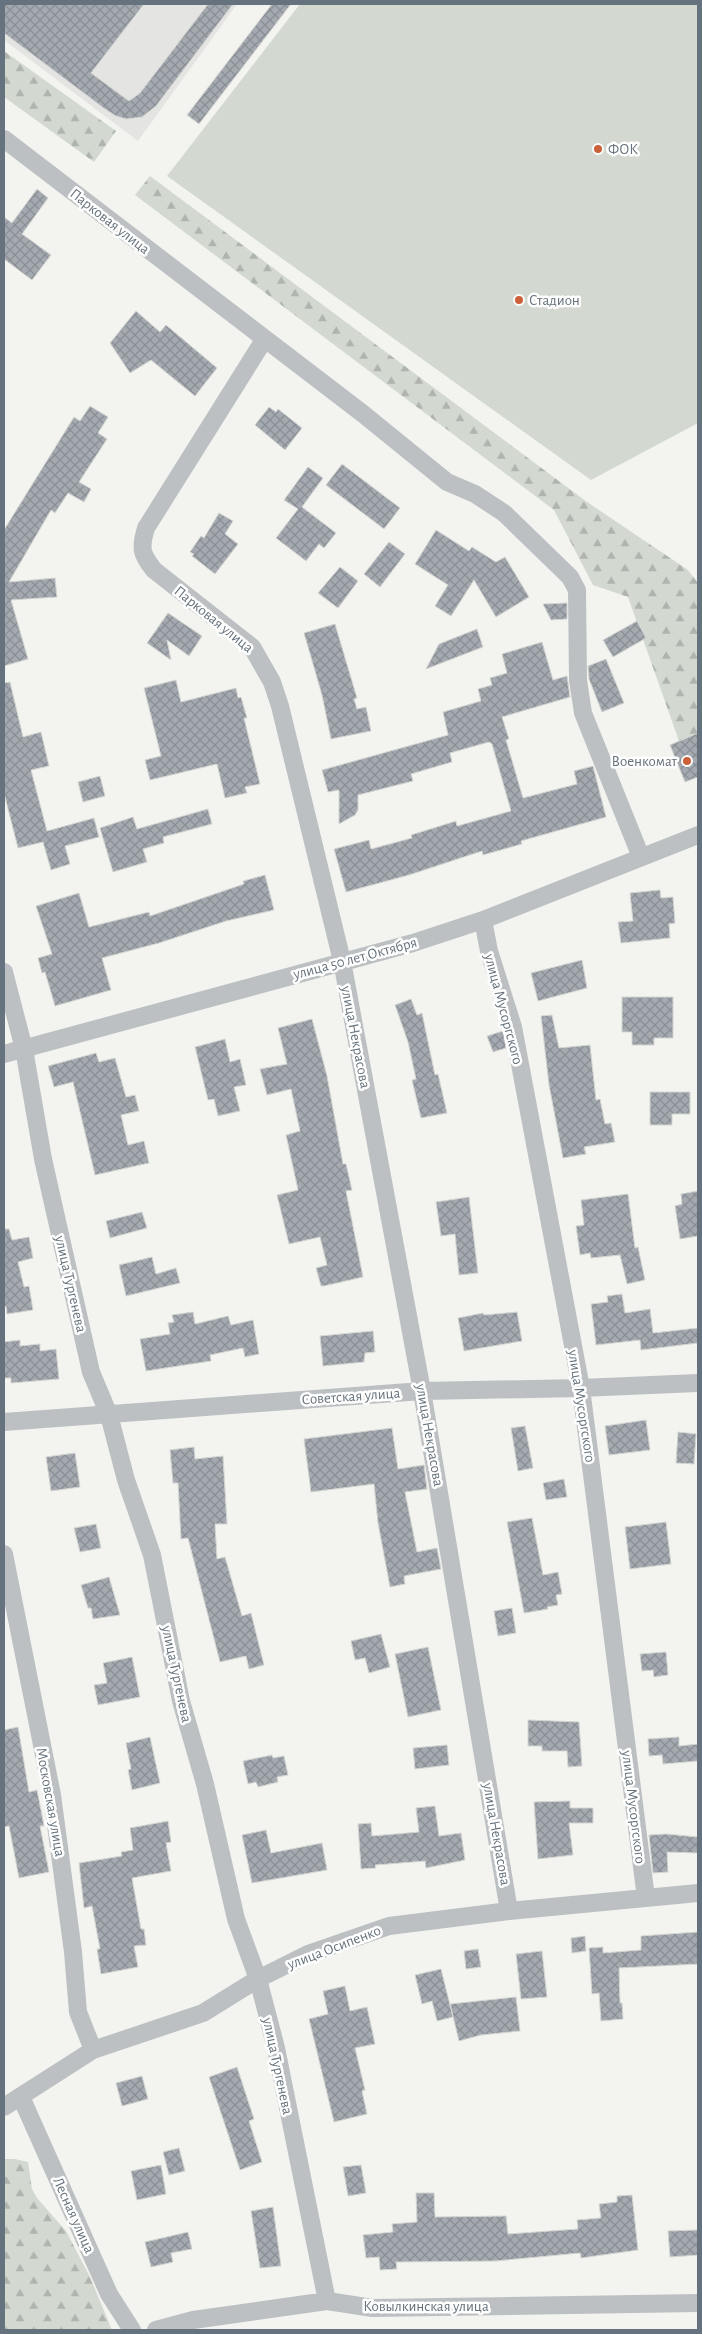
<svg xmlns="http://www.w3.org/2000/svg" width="702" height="2334" font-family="'Alegreya Sans',sans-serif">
<defs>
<pattern id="forest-firs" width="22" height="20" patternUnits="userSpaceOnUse" patternTransform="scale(1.25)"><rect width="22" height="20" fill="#d3d8d0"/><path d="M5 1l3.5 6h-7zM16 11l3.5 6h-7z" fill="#afb4ae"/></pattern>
<pattern id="building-cross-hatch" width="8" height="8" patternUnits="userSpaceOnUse" patternTransform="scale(1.25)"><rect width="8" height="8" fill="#a4aaaf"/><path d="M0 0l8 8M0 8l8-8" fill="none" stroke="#898f94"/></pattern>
</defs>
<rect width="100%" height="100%" fill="#f3f4f0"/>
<path fill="#e4e5e3" d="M4,4H237L138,141L4,40Z"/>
<path fill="url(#forest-firs)" d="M4,51L116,131L94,162L4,97Z
M150,176L587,502L688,570L698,583V734L679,741L628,597L593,585L554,510L135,195Z
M4,2159H15L28,2162L32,2189L37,2198L66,2231L90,2277L112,2330H4Z"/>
<path fill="#d3d8d0" d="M300,4H698V423L591,480L167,176Z"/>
<path fill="url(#building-cross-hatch)" stroke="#d5d5d3" d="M4,4H144L91,73L129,101L140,93L208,4H233L156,106L142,117L126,119L116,116L105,109L4,33Z
M272,4H291L199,124L187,115Z
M37,189L48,198L22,234L51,255L32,280L4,259V217L12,223Z
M136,311L160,332L166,325L217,368L195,396L151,360L130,373L110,343Z
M90,406L108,417L98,433L107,439L79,482L91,489L84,502L68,493L55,513L51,510L9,582L55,578L57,597L11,600L28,659L4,666V530L74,417L80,421Z
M269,407L276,412L278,409L302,428L285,450L255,425Z
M342,464L400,508L384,529L326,485Z
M308,467L323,478L302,507L336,533L324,548L319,544L306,561L276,538L298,509L284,500Z
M219,513L233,521L225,534L238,544L215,574L192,556L194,554L190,552L201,536L204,538Z
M436,530L469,551L472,547L496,562L505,557L529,597L496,617L474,580L451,616L435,606L448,585L415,564Z
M389,542L405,554L380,587L364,574Z
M340,567L358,581L338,608L318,593Z
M567,603V619L551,620L543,604Z
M168,613L202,636L189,656L167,640L171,660L147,643Z
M637,621L646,638L613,657L603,640Z
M335,624L357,698L354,699L357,709L366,707L371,731L331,739L322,695L304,633Z
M477,629L483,647L426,669L439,644Z
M542,642L553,680L567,676L570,697L502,717L509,739L506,740L523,798L577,784L574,771L593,766L606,817L521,841L522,844L483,855L482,851L409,875L346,892L334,849L369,840L371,849L412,838L411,835L456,821L457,826L511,811L492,744L489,742L450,753L452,762L411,774L413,781L358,795V810L355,815L339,824V790L328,792L322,770L448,735L443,712L481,701L478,689L492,685L490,678L507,673L502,654Z
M606,659L624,703L602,712L589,679L588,666Z
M176,680L181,702L236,688L238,698L241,697L247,718H244L260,784L245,787L247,793L225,798L217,764L150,780L145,760L161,756L144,688Z
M10,682L23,737L41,732L49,766L31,770L47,831L94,818L99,837L65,846L70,864L51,870L43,842L18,848L4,793V683Z
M698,733V777L685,782L670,745Z
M100,776L105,796L83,802L78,782Z
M208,809L212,824L163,837L164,843L143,849L147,862L113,872L100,828L133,817L137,829Z
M265,875L274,910L226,921L159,943L102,958L111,990L55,1006L45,972L42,973L38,958L52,954L36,906L79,893L89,927L149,912L150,916L244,884L243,881Z
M660,890L661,898L673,897L675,923L669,924L670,938L621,943L618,922L633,921L630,893Z
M582,960L587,988L538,1001L531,973Z
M622,997H673V1038H654V1045H632V1032H622Z
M411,999L417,1015L422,1013L435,1075L438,1074L447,1113L421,1118L412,1080L416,1079L408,1042L395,1005Z
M552,1015L559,1048L590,1045L596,1100L600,1099L605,1124L611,1123L615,1142L584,1147L586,1154L563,1158L549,1085L541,1016Z
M312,1019L327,1076L343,1164H346L352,1190L346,1191L363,1277L324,1286H321L316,1268L327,1265L320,1237L289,1244L277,1195L298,1190L286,1135L300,1131L291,1089L267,1095L260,1069L287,1064L278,1028Z
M503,1031L506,1048L493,1052L487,1036Z
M225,1039L230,1062L240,1059L246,1085L234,1087L240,1111L218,1116L214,1099L208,1100L195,1047Z
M96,1053L99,1062L115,1058L126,1097L135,1095L139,1111L121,1115L128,1145L144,1141L149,1163L95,1175L73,1082L54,1087L48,1066Z
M650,1092H690V1114H672V1125H650Z
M698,1191V1236L680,1239L675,1206L682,1204L681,1194Z
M628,1194L635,1248L638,1247L645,1280L627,1284L620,1255L591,1258L590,1253L580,1255L576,1226L584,1225L581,1200Z
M469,1197L478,1273L459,1275L455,1234L441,1236L436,1202Z
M142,1212L147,1228L110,1238L106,1221Z
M4,1229H9L12,1240L29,1237L33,1258L18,1262L24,1287L29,1286L33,1310L7,1314L6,1306L4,1307Z
M152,1257L156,1274L176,1268L180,1283L126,1296L119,1265Z
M622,1294L625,1313L650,1309L653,1333L698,1328V1343L641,1350L640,1340L596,1345L591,1304L608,1302L607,1296Z
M193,1312L195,1324L228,1316L231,1325L253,1320L259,1354L245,1357L243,1348L210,1355L211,1361L146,1371L140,1339L170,1334L168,1323L174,1322L172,1315Z
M517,1312L522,1341L464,1351L458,1318L483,1313L484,1315Z
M373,1331L375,1352L365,1353L364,1362L323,1366L320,1336Z
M20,1340V1346L40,1344V1351L56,1349L59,1379L11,1383V1378H4V1342Z
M646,1420L650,1450L609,1455L605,1426Z
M525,1426L533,1468L518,1471L511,1428Z
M392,1428L398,1469L424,1465L427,1489L405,1492L417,1552L437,1548L441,1569L404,1576L405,1584L390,1587L378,1523L374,1484L311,1492L304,1439Z
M678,1432L696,1434L694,1464L676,1463Z
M194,1447L195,1459L223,1456L227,1524H215L217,1559L225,1557L242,1616L251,1613L264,1665L249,1669L246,1656L220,1662L188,1538L181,1539L178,1483H173L170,1450Z
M75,1453L80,1487L51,1491L46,1457Z
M564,1479L567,1497L546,1500L543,1483Z
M532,1518L543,1575L558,1572L562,1594L556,1595L558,1605L547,1607L548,1609L524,1613L507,1522Z
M666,1522L671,1564L630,1569L625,1527Z
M96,1524L101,1548L80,1552L74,1528Z
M109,1577L120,1615L93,1619L91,1608H88L81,1585Z
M512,1608L516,1633L498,1636L494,1611Z
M381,1634L390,1667L369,1673L365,1658L355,1660L351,1641Z
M428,1647L441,1710L408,1717L395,1654Z
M666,1652L668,1675L654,1677L653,1670L642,1671L640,1654Z
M132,1657L140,1697L98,1705L94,1685L107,1683L103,1663Z
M528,1720L579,1722L582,1766L568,1767L567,1751H542V1746H528Z
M18,1727L29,1792L37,1790L41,1810L44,1826H40L49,1872L19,1878L9,1826L4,1827V1730Z
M150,1737L160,1783L132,1790L128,1770L131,1769L126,1743Z
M679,1737V1746L698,1744V1761L663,1764L662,1755L649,1756L648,1739Z
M447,1745L449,1765L415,1769L413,1748Z
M272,1755L273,1758L284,1756L288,1775L277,1777L278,1782L258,1787L256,1782L248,1784L243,1761Z
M570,1801V1808H593V1823H569L573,1855L538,1859L534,1802Z
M435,1806L439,1836L461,1833L465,1860L426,1868L425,1861L375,1865L376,1868L361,1869L358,1824L371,1823L372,1836L419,1832L416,1808Z
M168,1821L171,1842L166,1843L171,1871L132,1878L141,1929H144L146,1945L134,1946L138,1967L101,1974L97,1949H100L92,1906L84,1908L79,1863L122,1856L121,1852L133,1850L130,1828Z
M266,1830L271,1853L322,1843L327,1870L252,1883L242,1835Z
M666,1834L698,1837V1853L667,1852L668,1872L653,1873L649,1835Z
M698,1932V1964L619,1968L620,2003H622L623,2019L601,2021L599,1993L592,1994L589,1948L603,1947V1953L641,1950V1936Z
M585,1936L586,1951L572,1953L571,1938Z
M478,1949L481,1967L466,1969L464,1951Z
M542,1951L547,1997L521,1999L516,1954Z
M441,1969L453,2017L437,2021L432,2001L422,2004L415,1975Z
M345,1986L350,2011L367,2007L375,2044L355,2048L365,2090L362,2091L367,2114L334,2122L309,2019L328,2014L323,1991Z
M516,1997L520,2031L481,2035L459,2041L450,2004Z
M237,2067L254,2119L249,2121L262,2162L240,2170L209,2077Z
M142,2076L148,2099L122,2106L116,2083Z
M179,2148L185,2171L169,2175L163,2152Z
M161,2165L166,2194L137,2200L131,2171Z
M361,2165L366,2193L348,2196L343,2167Z
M416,2193H434L435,2217L506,2216L508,2234L578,2229L577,2220L601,2218L599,2204L617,2202V2196L632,2195L638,2250L581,2258L580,2253L496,2261L396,2262L397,2269L380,2270L379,2257L366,2258L363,2235L393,2232L392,2224L417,2222Z
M273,2207L281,2266L260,2268L251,2211Z
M698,2230V2255L670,2257L668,2231Z
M188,2232L192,2249L171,2253L173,2262L151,2267L145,2242Z"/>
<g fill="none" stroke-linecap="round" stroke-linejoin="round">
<path stroke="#bdc0c3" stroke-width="18" d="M4,139L362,413L447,482L475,494L504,513L570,577L577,590L578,680L583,713L641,857
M264,340L146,528C140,548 141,554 154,570L252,647L272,682L280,706L342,961L422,1391L509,1911
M483,920L489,951L513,1027L581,1388L646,1898
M4,972L24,1049L43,1159L91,1372L109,1415L126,1480L152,1555L181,1701L205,1784L236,1919L258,1979L276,2048L327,2301
M4,1054L413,943L483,920L698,835
M4,1422L422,1391L581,1388L698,1383
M4,1554L52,1795L73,1952L78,2012L93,2050
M21,2097L109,2294L132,2330
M4,2107L93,2050L203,2013L258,1979L308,1954L389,1926L509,1911L698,1893
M156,2330L193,2320L327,2301L373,2308L698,2303"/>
</g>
<g fill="#cc6038" stroke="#fff" stroke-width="2">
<circle cx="598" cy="149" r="5"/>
<circle cx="519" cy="300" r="5"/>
<circle cx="687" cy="761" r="5"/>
</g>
<g text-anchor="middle" stroke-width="5" stroke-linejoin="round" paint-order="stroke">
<g font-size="15" fill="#66727d" stroke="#fff" text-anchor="start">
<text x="608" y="154">ФОК</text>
<text x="529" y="305">Стадион</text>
<text x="677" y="766" text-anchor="end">Военкомат</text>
</g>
<g font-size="15" fill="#66727d" stroke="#fff">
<text transform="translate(110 221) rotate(38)" y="5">Парковая улица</text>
<text transform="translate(214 619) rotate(39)" y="5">Парковая улица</text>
<text transform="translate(355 958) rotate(-15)" y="5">улица 50 лет Октября</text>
<text transform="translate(504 1009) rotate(75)" y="5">улица Мусоргского</text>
<text transform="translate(356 1037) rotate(79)" y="5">улица Некрасова</text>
<text transform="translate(71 1284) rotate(77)" y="5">улица Тургенева</text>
<text transform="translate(351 1396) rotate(-4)" y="5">Советская улица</text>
<text transform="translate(582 1406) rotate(81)" y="5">улица Мусоргского</text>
<text transform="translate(430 1435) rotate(80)" y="5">улица Некрасова</text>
<text transform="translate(177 1674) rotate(78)" y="5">улица Тургенева</text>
<text transform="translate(51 1802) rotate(80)" y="5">Московская улица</text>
<text transform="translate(634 1807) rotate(83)" y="5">улица Мусоргского</text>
<text transform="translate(497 1834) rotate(80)" y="5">улица Некрасова</text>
<text transform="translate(334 1947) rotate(-21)" y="5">улица Осипенко</text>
<text transform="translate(278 2066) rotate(78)" y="5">улица Тургенева</text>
<text transform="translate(74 2215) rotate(66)" y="5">Лесная улица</text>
<text x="426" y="2311">Ковылкинская улица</text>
</g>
</g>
<rect width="702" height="2334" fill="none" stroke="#66727d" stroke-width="10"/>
</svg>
